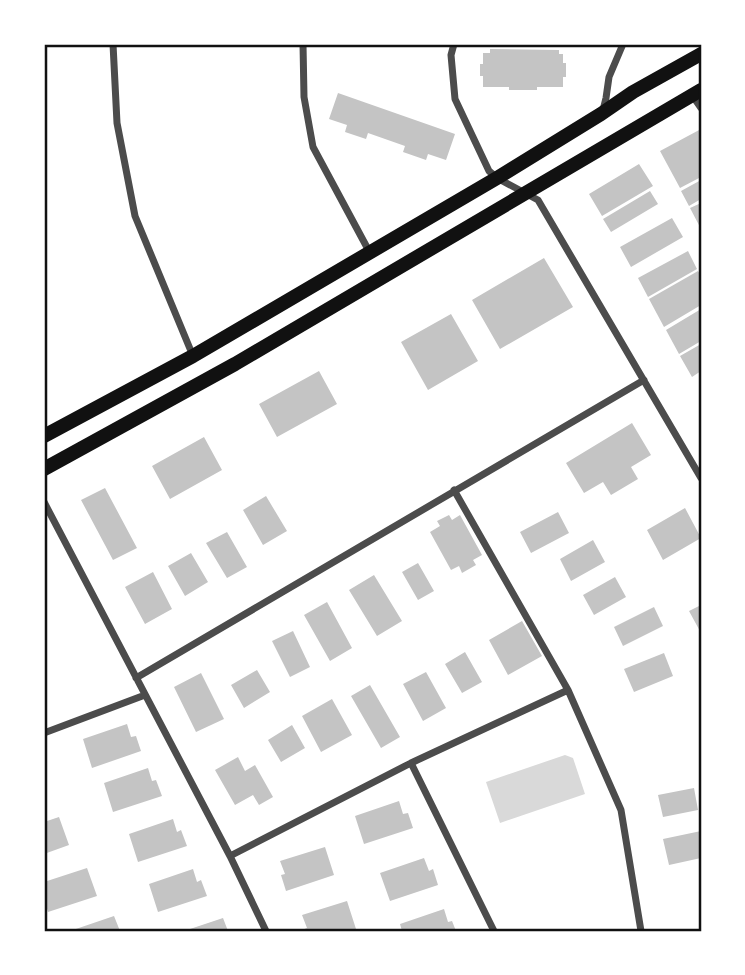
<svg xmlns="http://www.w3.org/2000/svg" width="745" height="975" font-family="Cabin,sans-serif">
<rect width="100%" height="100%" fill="#fff"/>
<path fill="#d9d9d9" d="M565,755L573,758L585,794L500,823L486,782Z"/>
<path fill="#c4c4c4" d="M490,49L559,50V54H563V63H566V77H563V87H537V90H509V87H483V76H480V64H483V53H490Z
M338,93L455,134L446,160L428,154L426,160L403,152L405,146L368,133L366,139L345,132L347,125L329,119Z
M701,129V177L680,188L660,151Z
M639,164L653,186L602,216L589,194Z
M701,180V199L689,206L681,191Z
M650,191L658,204L611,232L603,219Z
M701,203V229L690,208Z
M672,218L683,237L631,267L620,247Z
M688,251L697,269L648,297L638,278Z
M544,258L573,307L500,349L472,300Z
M698,271L701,276V305L664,327L649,299Z
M701,309V341L679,354L666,330Z
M451,314L478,361L428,390L401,342Z
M701,344V371L692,377L680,356Z
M319,371L337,404L277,437L259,404Z
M632,423L651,455L631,467L638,479L611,495L603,482L584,493L566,463Z
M204,437L222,470L170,499L152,466Z
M105,488L137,548L113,560L81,500Z
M266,496L287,531L263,545L243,510Z
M685,508L701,538L663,560L647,530Z
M558,512L569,533L531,553L520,532Z
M449,515L452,520L460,515L482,555L473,560L476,565L462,573L459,566L451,570L430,532L440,526L437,521Z
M227,532L247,567L227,578L206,543Z
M593,540L605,562L571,581L560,559Z
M191,553L208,582L185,596L168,566Z
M418,563L434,591L418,600L402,572Z
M153,572L172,609L145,624L125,587Z
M374,575L402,621L377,636L349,590Z
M615,577L626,597L594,615L583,595Z
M327,602L352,648L330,661L304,615Z
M701,605V633L689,611Z
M654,607L663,626L623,646L614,627Z
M522,621L542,656L508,675L489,640Z
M293,631L310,667L290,677L272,641Z
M465,652L482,682L462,693L445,664Z
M664,653L673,676L634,692L624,669Z
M257,670L270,692L244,708L231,685Z
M426,672L446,708L423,721L403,684Z
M201,673L224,719L196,732L174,687Z
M370,685L400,737L381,748L351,696Z
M332,699L352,735L321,752L302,716Z
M127,724L131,737L136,736L141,751L92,768L83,739Z
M292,725L305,748L281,762L268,740Z
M238,757L245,771L255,765L273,797L259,805L253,795L235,805L215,770Z
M148,768L152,781L156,780L162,796L113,812L104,783Z
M694,788L698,810L663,817L658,795Z
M399,801L403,814L408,813L413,828L364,844L355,816Z
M59,817L69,845L44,854V822Z
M173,819L177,832L181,830L187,846L138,862L129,834Z
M701,831V858L669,865L663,839Z
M325,847L334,875L286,891L281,875L285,874L280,861Z
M424,858L429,871L433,869L438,885L390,901L380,873Z
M87,868L97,896L48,912L44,899V897L47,895L44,882Z
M193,869L197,882L201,880L207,896L158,912L149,884Z
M347,901L356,929L350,931H299L307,928L302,915Z
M444,909L448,922L452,921L456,931H402L400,924Z
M114,916L120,931H70Z
M223,918L228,931H184Z"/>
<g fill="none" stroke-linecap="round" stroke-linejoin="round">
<path stroke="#4c4c4c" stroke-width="7" d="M113,44L117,123L135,216L193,356
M303,44L304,97L313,147L370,253
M454,44L451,55L455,99L489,171L497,178L538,200L701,478
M692,95L701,108
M603,110L606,98L609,77L623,44
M454,490L568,690L621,810L641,931
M44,502L230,856L266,931
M136,678L644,380
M44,733L145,695
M411,763L494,931
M230,856L411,763L568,690"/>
<path stroke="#111" stroke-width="14" d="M44,436L193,356L497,178L601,114L633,92L701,54
M44,469L235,364L701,90"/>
</g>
<rect width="745" height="975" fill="none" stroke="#ffffff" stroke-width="91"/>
<rect x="46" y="46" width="654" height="884" fill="none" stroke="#111" stroke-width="2.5"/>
</svg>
